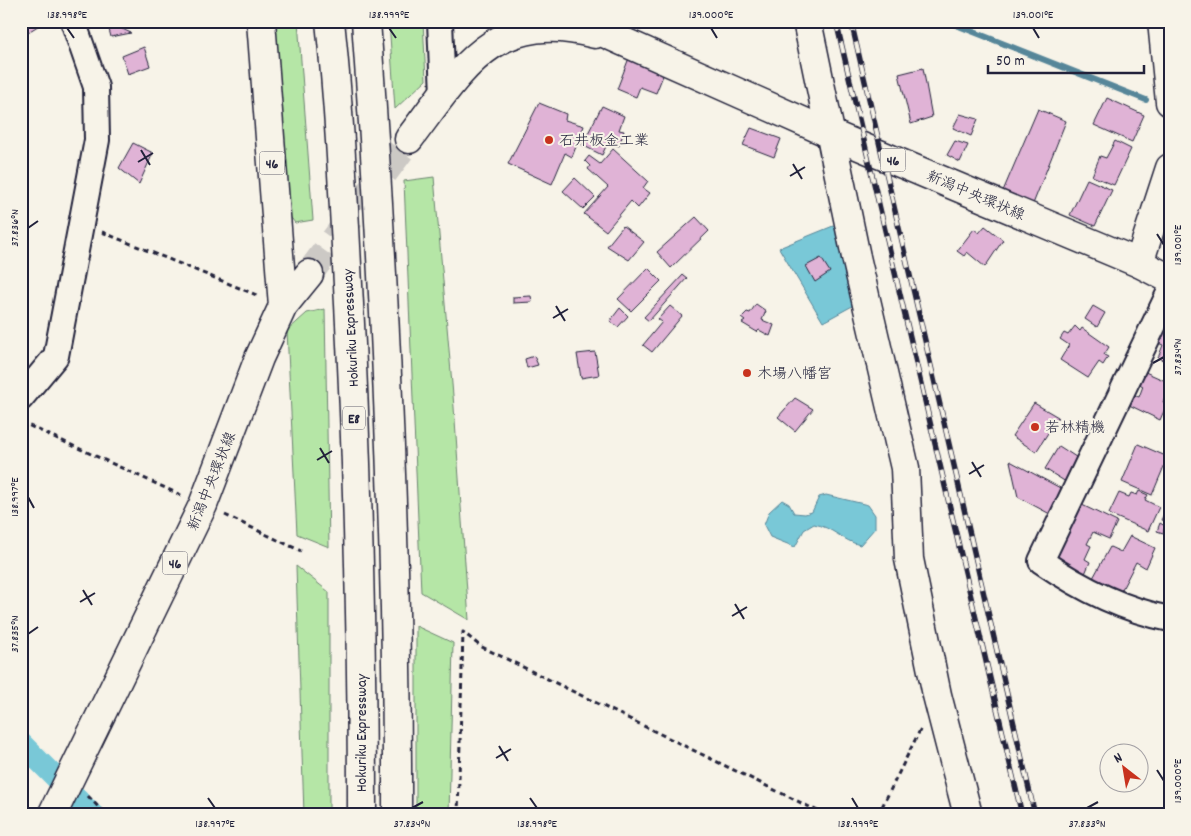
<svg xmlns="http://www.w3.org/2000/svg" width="1191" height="836" font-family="Dekko,'Klee One',sans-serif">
<rect width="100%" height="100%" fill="#f7f3e8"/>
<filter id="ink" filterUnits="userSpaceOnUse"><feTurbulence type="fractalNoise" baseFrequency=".02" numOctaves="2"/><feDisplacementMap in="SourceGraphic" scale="10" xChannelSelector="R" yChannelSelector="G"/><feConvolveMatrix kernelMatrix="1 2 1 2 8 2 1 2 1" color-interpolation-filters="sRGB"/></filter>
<g filter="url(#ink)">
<path fill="#b5e6a6" stroke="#6c8470" d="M273,21H298L313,220L295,223L285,210Z
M389,21H423L426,80L395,109Z
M434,177L454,407L469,620L421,592L404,181Z
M325,309L329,547L297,534L287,331L307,313Z
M296,566L329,592V815H304Z
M416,626L453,643L449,815H416Z"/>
<path fill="#79c8d7" stroke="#568699" d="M838,224L856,304L823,322L779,248Z
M826,495L868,505L875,515V528L860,545C843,541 832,527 814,524L804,530L795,547L770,537L764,525L769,512L782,500L789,504L794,513L805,514L812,512L819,497Z"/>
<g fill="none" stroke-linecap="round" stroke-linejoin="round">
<path stroke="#568699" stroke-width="6" d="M946,21L1146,100"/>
<path stroke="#79c8d7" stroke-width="22" d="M21,743L93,815"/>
</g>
<path fill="#e0b3d6" stroke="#22223b" d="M21,21H40L41,24L25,34L21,28Z
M107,22L131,33L111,37Z
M144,47L150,66L128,74L122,56Z
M629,58L664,73L656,93L640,87L636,97L617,89Z
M923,68L932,117L911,124L899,74Z
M1107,98L1144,115L1132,142L1094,125Z
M539,103L566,114L565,120L584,126L572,157L565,153L552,184L508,164Z
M602,106L624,116L619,130L624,131L619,146L608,142L602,155L582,145Z
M1038,109L1066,121L1033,204L1003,191Z
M960,114L978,119L971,136L953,128Z
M751,128L781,139L774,157L743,145Z
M955,141L968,145L960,162L947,155Z
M1115,141L1131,149L1114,185L1092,176L1100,156L1106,158Z
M133,143L153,153L139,184L119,168Z
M613,149L648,181L643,188L650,193L638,208L631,201L606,231L584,214L608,187L588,169L590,166L585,161L589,156L600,164Z
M575,178L595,197L583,209L563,191Z
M1087,179L1112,190L1095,226L1070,215Z
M696,217L709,231L671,268L657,252Z
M623,226L644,242L629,260L607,246Z
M985,226L1003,240L985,267L967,252L964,256L957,251L974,229L979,233Z
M821,258L830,272L815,282L806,266Z
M648,268L661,281L631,311L618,299Z
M683,275L687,278L649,321L644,317Z
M531,296L532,302L513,303V297Z
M756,304L766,311L762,320L774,325L770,336L759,330L757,332L742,323L745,321L741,318L747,312L750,313Z
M670,306L682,316L652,352L643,345L662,322L658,319Z
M1093,306L1105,313L1097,327L1085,319Z
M620,308L628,316L618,327L610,321Z
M1170,321V363L1158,358L1163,345L1158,343Z
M1075,326L1080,331L1082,328L1109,347L1104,355L1108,357L1103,365L1099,362L1088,378L1060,360L1069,345L1060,339L1064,333L1068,335Z
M595,352L599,375L581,378L577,354Z
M534,356L538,365L527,368L525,359Z
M1143,371L1170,383L1163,402L1167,404L1160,420L1127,404L1132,394L1139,397L1143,386L1136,382Z
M795,398L813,409L795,431L778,417Z
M1034,403L1058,417L1036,452L1012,436Z
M1138,444L1168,457L1152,495L1122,482Z
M1059,446L1079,459L1066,482L1045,469Z
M1010,461L1064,490L1050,514L1018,497Z
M1139,491L1148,495L1145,500L1159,507L1148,531L1109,514L1119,493L1129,497L1131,493L1137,495Z
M1080,504L1117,522L1109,539L1093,532L1087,544L1091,546L1085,559L1090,562L1084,576L1053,559Z
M1165,512L1170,514L1167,522L1161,520Z
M1160,523L1165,526L1163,533L1157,531Z
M1130,536L1155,548L1146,568L1136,562L1120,593L1093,578L1110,547L1121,552Z"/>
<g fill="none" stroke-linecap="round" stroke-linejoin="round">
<path stroke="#ccc9c5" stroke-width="28" stroke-dasharray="28 14" stroke-linecap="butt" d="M309,274L409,139"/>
<defs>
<path id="street" d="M440,21L443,95
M1170,291L1041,561C1080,588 1124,610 1170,619
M21,398L56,356L97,140L96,87L73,21"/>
<path id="secondary" d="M807,21L856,257L905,468L909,559L937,695L968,815
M1162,21L1170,102
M1139,263L1170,168"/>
<path id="primary" d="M261,21L283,306
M577,21L831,134L1139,263L1170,279
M409,139C463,68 494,8 595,34
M52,815L203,505L259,358L283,306L309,274"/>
<path id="highway" d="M330,21C340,115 344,210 349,304C358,474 362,644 362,815
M366,21C385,285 398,550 397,815"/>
</defs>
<use href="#street" stroke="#22223b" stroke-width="28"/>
<use href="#secondary" stroke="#22223b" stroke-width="31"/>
<use href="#primary" stroke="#22223b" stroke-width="31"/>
<use href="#highway" stroke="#22223b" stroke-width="31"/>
<path stroke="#22223b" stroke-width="3" stroke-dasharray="5 4" stroke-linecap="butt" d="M102,232L259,296
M21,422L183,496
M225,515L301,551
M88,796L106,815
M458,815L463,632L480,646L826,815
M878,815L921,728"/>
<use href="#street" stroke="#f7f3e8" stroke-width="24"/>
<use href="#secondary" stroke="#f7f3e8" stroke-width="28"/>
<use href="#primary" stroke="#f7f3e8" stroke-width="28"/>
<use href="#highway" stroke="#f7f3e8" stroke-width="28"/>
<defs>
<path id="rail" d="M836,21L1022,815
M851,21L1035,815"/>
</defs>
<use href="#rail" stroke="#22223b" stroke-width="5.5"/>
<use href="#rail" stroke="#f7f3e8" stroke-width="4" stroke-dasharray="11" stroke-linecap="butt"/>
</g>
</g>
<path fill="none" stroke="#22223b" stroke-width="2" d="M67,28L74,38M389,28L396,38M711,28L717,38M1033,28L1039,38M141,150L150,165M138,162L153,153M793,164L802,179M790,176L805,167M28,228L38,221M1157,234L1164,245M556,306L565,321M553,318L568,309M1153,363L1164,357M320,448L329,463M317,460L332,451M972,462L981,477M969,474L984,465M28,497L34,508M83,590L92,605M80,602L95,593M735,604L744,619M732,616L747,607M28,634L38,627M499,746L508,761M496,758L511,749M1157,770L1164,781M208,798L215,808M530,798L537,808M852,798L858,808M412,808L423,802M1087,808L1098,802"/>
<g fill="#c8321e" stroke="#f7f3e8" stroke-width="2">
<circle cx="549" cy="140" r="5"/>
<circle cx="747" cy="373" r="5"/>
<circle cx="1035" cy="427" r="5"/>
</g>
<g text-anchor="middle" stroke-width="4" stroke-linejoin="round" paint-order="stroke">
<g fill="#f7f3e8" stroke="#62616f" stroke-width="1">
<rect x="880.5" y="148.5" width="25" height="23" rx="4"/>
<rect x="259.5" y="151.5" width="25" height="23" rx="4"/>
<rect x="343" y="406.5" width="22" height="23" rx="4"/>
<rect x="162.5" y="551.5" width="25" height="23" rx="4"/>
</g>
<g font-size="14" font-weight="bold" fill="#22223b">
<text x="893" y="165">46</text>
<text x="272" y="168">46</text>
<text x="354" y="423">E8</text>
<text x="175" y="568">46</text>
</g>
<g font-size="15" fill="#22223b" stroke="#f7f3e8" text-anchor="start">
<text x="559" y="145">石井板金工業</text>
<text x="757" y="378">木場八幡宮</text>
<text x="1045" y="432">若林精機</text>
</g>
<g font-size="15" fill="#22223b" stroke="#f7f3e8">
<text transform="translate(976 195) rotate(23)" y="5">新潟中央環状線</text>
<text transform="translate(350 328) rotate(-93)" y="5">Hokuriku Expressway</text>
<text transform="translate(211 481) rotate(-68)" y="5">新潟中央環状線</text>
<text transform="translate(361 733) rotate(-90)" y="5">Hokuriku Expressway</text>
</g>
</g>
<rect width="1191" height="836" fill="none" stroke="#f7f3e8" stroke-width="55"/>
<g transform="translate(1124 768) rotate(329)"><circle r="24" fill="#f7f3e8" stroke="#a29fa3"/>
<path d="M0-4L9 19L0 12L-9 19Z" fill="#c8321e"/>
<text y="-8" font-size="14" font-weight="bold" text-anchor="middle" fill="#22223b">N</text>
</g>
<path d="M988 65v8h156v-8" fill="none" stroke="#22223b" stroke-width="2.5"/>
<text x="996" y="65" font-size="15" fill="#22223b" stroke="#f7f3e8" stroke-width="4" paint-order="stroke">50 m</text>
<rect x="28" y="28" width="1136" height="780" fill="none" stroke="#22223b" stroke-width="2"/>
<g font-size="12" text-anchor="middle" fill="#22223b">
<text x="67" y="18">138.998°E</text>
<text x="389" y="18">138.999°E</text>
<text x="711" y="18">139.000°E</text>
<text x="1033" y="18">139.001°E</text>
<text transform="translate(14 228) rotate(-90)" y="4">37.836°N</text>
<text transform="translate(1177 245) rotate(-90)" y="4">139.001°E</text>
<text transform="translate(1177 357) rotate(-90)" y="4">37.834°N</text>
<text transform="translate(14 497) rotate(-90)" y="4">138.997°E</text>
<text transform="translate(14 634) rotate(-90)" y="4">37.835°N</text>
<text transform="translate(1177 781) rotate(-90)" y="4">139.000°E</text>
<text x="215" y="827">138.997°E</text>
<text x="412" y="827">37.834°N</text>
<text x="537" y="827">138.998°E</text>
<text x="858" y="827">138.999°E</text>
<text x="1087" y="827">37.833°N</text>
</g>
</svg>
